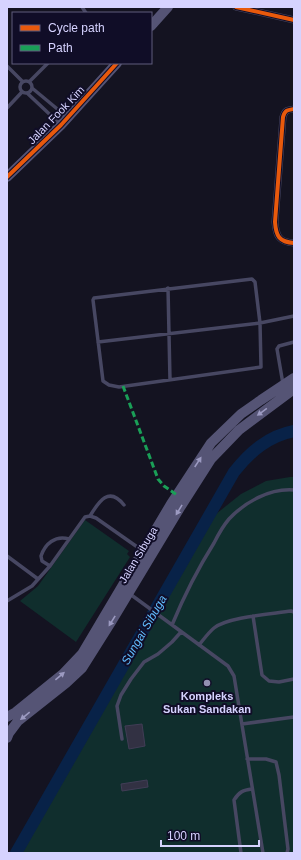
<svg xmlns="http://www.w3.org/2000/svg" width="301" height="860" font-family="Arial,sans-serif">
<rect width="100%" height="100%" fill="#141321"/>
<path fill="#102e2d" d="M290,477H294V853H22L216,514L241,494L266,481Z
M85,520L129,551L127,554L130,557L76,642L20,601L38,586Z"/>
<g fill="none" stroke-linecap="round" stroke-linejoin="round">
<path stroke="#082248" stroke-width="12" d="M16,853L234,472C250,452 268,436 294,431"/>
</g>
<path fill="#323143" stroke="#413d56" d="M142,724L145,746L129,749L125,726Z
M147,780L148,787L122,791L121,784Z"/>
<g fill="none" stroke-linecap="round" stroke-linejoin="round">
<path stroke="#474762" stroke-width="3.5" d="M82,7L86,13
M7,66L22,81
M20 87a6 6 0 1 1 12 0a6 6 0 1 1-12 0Z
M30,81L48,63
M32,88L67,117
M27,93L60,124
M7,108L22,92
M252,279L255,282L260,323L261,367L119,387L109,385L103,381L93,300L94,298Z
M168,288L170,380
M98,342L260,323L294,316
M283,384L277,349L279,346L294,342
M90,516C99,501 109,486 124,505
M7,556L38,579
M50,566L42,561L41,556C45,544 55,535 69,539
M130,594L228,666L234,676L263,853
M7,601L32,586L50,566L85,517L90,516L96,518L143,551
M253,616L262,675L269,681L279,682L294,679
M172,625C184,596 197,570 214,543C218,535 223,526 229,519C245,502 270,488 294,490
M199,645C204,639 208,633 214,628C227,617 272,614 291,611L294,612
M242,724L294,717
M122,739L117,706L121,695L131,679L144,662L158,654L172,642L181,632
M247,759H266L276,762L279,775L288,849L287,853
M241,853L234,800C239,792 243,790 252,789"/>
<path stroke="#474762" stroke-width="7" d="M236,7L294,20
M294,109C287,110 285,110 283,117L275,222C276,236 279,242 294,243"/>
<path stroke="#555475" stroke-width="10" d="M151,26L168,7
M7,177L61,125L117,63
M7,717L16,712L63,674L82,654L171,504L211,443L241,414L261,400L294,378
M7,738L9,733L18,721L66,683L82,668L111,622L181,506L211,459L239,430L294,389"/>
<path stroke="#1a9f57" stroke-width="3" stroke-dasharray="6 3" stroke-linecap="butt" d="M123,386L158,479L164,486L177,495"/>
<defs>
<path id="cycleway" d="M236,7L294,20
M294,109C287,110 285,110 283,117L275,222C276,236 279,242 294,243
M7,177L61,125L117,63"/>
</defs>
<use href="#cycleway" stroke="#100d27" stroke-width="6"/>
<use href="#cycleway" stroke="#e8590c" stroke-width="4"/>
</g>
<defs><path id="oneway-solid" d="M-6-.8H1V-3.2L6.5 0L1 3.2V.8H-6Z"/></defs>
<g fill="#9c9ac1">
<use href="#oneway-solid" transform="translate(262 412) rotate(144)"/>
<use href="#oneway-solid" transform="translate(198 462) rotate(-57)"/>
<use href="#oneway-solid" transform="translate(179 510) rotate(121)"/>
<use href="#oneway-solid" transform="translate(112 621) rotate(122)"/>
<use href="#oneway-solid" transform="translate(60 676) rotate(-40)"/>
<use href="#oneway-solid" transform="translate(25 716) rotate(141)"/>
</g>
<circle fill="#9290b1" stroke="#100d27" stroke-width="1.5" cx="207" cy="683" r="4"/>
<g text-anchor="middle" stroke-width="4" stroke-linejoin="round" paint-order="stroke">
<g font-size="11" fill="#d6d3ff" stroke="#100d27">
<text transform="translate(56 115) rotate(-46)" y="4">Jalan Fook Kim</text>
<text transform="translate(138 555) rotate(-59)" y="4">Jalan Sibuga</text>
</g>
<g font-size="11" font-weight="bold" fill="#d6d3ff" stroke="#100d27">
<text x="207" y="700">Kompleks<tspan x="207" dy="13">Sukan Sandakan</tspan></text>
</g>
<g font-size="12" font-style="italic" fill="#61bdff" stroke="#100d27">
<text transform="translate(144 630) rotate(-60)" y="4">Sungai Sibuga</text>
</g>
</g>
<rect width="301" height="860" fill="none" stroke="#d6d3ff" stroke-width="16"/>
<rect x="12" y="12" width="140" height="52" fill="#100d27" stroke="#5f5c7d"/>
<rect x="20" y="25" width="20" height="6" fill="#e8590c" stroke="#5f5c7d"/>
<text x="48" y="32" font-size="12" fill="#d6d3ff">Cycle path</text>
<rect x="20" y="45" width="20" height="6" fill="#1a9f57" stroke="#5f5c7d"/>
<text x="48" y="52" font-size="12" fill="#d6d3ff">Path</text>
<path d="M161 840v6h98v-6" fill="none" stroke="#d6d3ff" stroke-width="2"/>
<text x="167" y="840" font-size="12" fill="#d6d3ff" stroke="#100d27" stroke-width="3" paint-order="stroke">100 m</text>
</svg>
